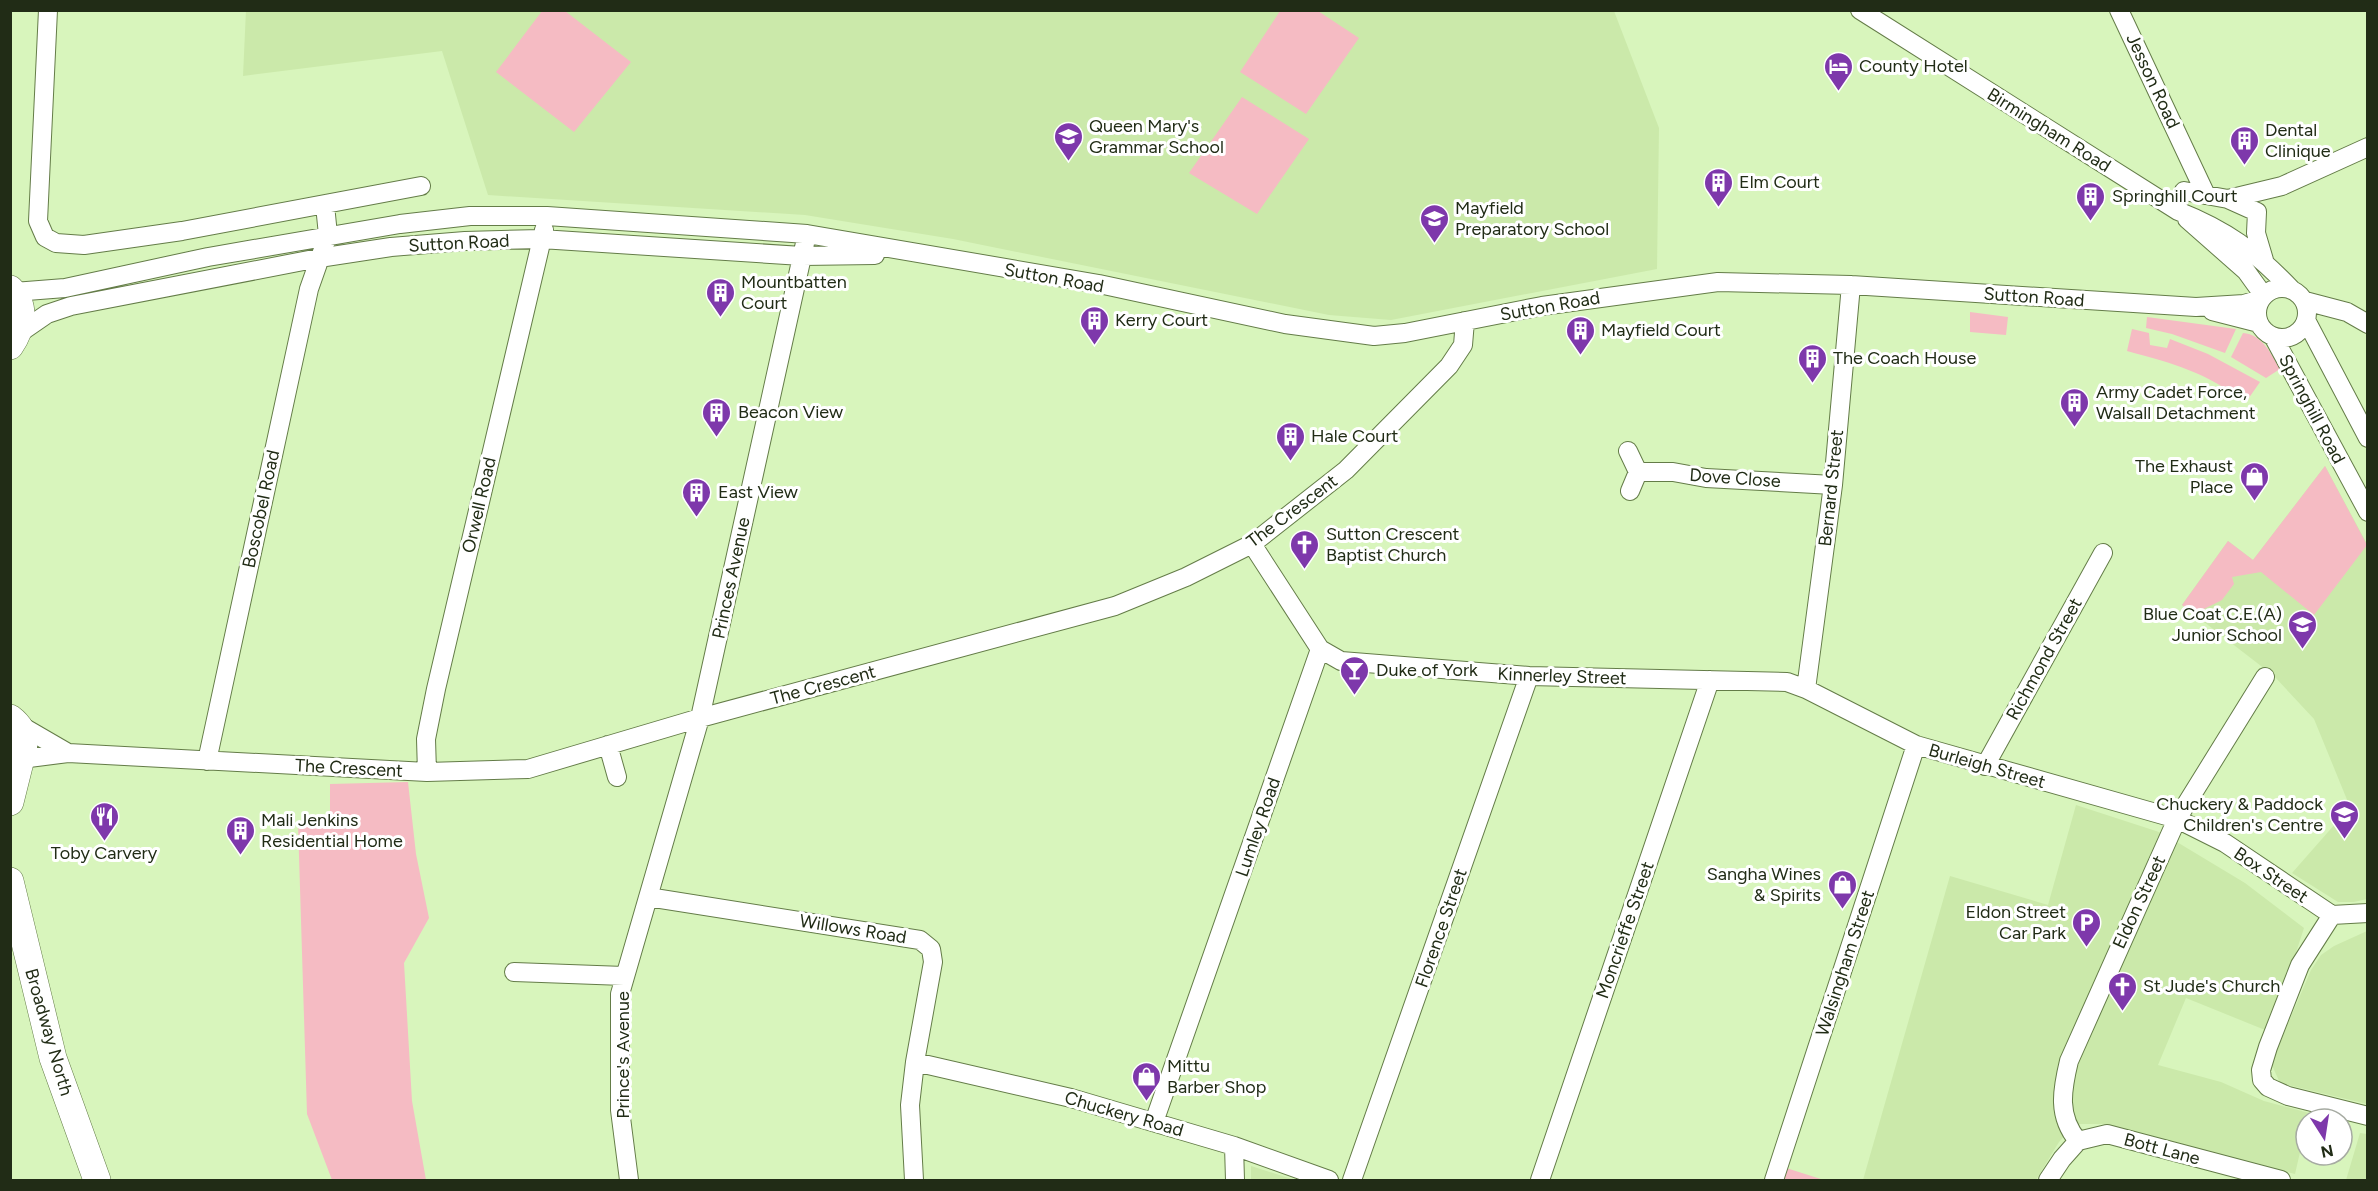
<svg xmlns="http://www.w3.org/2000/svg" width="2378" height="1191" font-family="Figtree,sans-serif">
<rect width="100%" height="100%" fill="#d8f5bc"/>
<path fill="#cbe9aa" d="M246,10L1614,11L1659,128L1657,269L1391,320L1329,315L953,239L805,215L488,195L442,51L243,76Z
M2325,466L2367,544V899L2354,902H2338L2292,873L2350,807L2314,719L2274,676L2182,605L2228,541L2253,560Z
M2076,805L2162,833L2245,883L2304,928L2270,1032L2186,998L2158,1065L2221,1082L2264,1101L2309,1113L2295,1174L2104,1124H2075L2059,1142L2036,1180H1863L1950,876L2048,905Z
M2367,931V1104L2280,1083L2271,1063L2311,970L2321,955L2334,946Z
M2360,1133L2367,1134V1180H2346Z
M1251,1166L1295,1180H1251Z"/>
<path fill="#f5bbc3" d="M542,11H565L631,62L574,132L496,72Z
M1280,11H1318L1359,38L1306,114L1240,72Z
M1242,97L1309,139L1257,214L1189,173Z
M1970,312L2008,317L2006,335L1970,332Z
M2147,317L2236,329L2225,353L2172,334L2146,328Z
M2132,329L2149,333L2150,345L2167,348L2170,339L2208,354L2260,382L2246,402C2204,372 2176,364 2127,351Z
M2243,333C2262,334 2272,355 2280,369L2266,378L2231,357Z
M2325,466L2367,545L2314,615L2261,572L2232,577L2234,584L2222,600L2202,610L2209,618L2205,622L2182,605L2228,541L2253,560Z
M408,782L416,854L429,918L404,963L412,1101L426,1180H332L307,1114L298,823L330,822V784Z
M1783,1167L1824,1180H1779Z"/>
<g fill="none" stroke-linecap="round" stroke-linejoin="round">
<defs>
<path id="minor" d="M48,10L38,221L45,237L56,243L84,245L182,231L421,186
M1860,10L2178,211C2226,230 2255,251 2291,289
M2119,10L2206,195
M2184,191L2228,199L2257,212L2256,233L2264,260
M2228,199L2282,186L2368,147
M2187,219L2246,271L2264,296
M2257 313a25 25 0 1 1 50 0a25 25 0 1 1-50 0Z
M14,292L65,288L208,257L400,224L470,216H547L807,234L1099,284L1285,324L1374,336L1405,333L1542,306L1718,282L1851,285L2196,307L2244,304L2261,299
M2305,301L2347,312L2368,324
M2212,311L2259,323
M2307,322L2368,438
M18,334L47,314L71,306L319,258L391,247L465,241L541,239L802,256L875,255
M2274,338L2368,512
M1628,451L1638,472L1630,491
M1638,472H1673L1706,478L1833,485
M1252,544L1320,649L1341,661L1529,676L1787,682L1806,689L1916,745L2177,819L2225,843L2332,915L2368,913
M1806,689L1833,485L1851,285
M18,724L68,753
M608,745L617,777
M21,759L68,753L427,772L528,769L700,718L1115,606L1186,577L1252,544L1346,470L1449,366L1463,345L1465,321
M207,761L309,289L328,235L325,205
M1985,766L2103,553
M427,772L426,739L436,689L544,230
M648,897L920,940L931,949L933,962L915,1062L910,1105L914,1180
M2332,915L2300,965L2268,1047L2261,1070L2262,1080L2268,1087L2288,1096L2368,1116
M514,972L624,976
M915,1062L1071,1098L1234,1146L1329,1180
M1154,1122L1320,649
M2078,1141C2057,1116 2062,1090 2069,1061L2177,819L2265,677
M2078,1141L2107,1134L2281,1180
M1234,1146L1235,1180
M629,1180L620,1110V994L700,718L807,234
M1352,1180L1529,676
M1540,1180L1710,680
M1774,1180L1916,745
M2048,1180L2062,1159L2078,1141"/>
<path id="highway" d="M10,289C27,306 22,329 10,346
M10,718C30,733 27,754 10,770
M10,802L20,762
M10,881L53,1058L97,1180"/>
</defs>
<use href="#minor" stroke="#647c48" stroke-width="20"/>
<use href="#highway" stroke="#647c48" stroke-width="28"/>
<use href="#minor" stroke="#fff" stroke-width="18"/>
<use href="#highway" stroke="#fff" stroke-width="27"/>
</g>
<defs>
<symbol id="hotel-pin" viewBox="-11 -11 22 30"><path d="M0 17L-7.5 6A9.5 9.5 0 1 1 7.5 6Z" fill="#7e38ab" stroke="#fff"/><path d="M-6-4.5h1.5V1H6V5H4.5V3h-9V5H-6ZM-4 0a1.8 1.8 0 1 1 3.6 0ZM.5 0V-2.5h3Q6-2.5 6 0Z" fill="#fff"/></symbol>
<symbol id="school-pin" viewBox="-11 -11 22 30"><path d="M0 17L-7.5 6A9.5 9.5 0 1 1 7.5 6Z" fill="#7e38ab" stroke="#fff"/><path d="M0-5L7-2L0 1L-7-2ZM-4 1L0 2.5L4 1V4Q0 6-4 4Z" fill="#fff"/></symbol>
<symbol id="building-pin" viewBox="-11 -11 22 30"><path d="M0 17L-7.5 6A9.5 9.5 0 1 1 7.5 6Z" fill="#7e38ab" stroke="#fff"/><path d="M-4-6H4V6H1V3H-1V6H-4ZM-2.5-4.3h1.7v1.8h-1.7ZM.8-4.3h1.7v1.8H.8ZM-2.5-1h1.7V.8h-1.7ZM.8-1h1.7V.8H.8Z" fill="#fff"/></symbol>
<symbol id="shop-pin" viewBox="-11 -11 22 30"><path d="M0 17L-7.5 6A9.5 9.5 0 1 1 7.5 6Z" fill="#7e38ab" stroke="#fff"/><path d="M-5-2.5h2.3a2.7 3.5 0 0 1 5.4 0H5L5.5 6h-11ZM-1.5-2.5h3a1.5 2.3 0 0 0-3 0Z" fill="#fff"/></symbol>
<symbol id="church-pin" viewBox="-11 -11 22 30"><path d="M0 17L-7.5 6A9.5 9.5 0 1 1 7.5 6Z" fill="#7e38ab" stroke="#fff"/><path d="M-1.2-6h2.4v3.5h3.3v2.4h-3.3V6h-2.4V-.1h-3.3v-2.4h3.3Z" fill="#fff"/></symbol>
<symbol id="bar-pin" viewBox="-11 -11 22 30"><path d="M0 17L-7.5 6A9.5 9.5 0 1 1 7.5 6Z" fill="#7e38ab" stroke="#fff"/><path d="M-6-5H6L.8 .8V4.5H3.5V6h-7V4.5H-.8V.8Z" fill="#fff"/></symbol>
<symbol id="restaurant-pin" viewBox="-11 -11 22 30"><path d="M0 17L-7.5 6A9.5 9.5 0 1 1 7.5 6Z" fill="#7e38ab" stroke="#fff"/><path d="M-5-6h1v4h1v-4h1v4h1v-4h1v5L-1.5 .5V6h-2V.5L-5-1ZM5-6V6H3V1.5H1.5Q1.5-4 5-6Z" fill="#fff"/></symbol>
<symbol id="parking-pin" viewBox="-11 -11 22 30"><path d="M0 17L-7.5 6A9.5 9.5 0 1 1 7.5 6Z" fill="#7e38ab" stroke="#fff"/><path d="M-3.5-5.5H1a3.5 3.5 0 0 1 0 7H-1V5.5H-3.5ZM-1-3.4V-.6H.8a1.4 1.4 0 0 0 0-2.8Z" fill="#fff"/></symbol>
</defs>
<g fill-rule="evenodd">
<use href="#hotel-pin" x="1822" y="50" width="33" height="45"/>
<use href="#school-pin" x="1052" y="120" width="33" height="45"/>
<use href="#building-pin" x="2228" y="124" width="33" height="45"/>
<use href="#building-pin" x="1702" y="166" width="33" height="45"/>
<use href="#building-pin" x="2074" y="180" width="33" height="45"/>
<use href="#school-pin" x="1418" y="202" width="33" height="45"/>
<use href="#building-pin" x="704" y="276" width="33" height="45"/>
<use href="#building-pin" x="1078" y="304" width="33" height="45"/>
<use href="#building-pin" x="1564" y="314" width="33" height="45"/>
<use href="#building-pin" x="1796" y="342" width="33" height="45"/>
<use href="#building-pin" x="2058" y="386" width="33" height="45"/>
<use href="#building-pin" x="700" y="396" width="33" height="45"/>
<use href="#building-pin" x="1274" y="420" width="33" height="45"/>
<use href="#shop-pin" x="2238" y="460" width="33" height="45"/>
<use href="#building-pin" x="680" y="476" width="33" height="45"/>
<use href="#church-pin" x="1288" y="528" width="33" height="45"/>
<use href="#school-pin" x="2286" y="608" width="33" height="45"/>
<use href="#bar-pin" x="1338" y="654" width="33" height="45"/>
<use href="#school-pin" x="2328" y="798" width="33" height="45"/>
<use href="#restaurant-pin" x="88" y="800" width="33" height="45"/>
<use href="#building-pin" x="224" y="814" width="33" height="45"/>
<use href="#shop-pin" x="1826" y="868" width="33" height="45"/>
<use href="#parking-pin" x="2070" y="906" width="33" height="45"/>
<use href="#church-pin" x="2106" y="970" width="33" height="45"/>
<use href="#shop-pin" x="1130" y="1060" width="33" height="45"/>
</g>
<g text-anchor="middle" stroke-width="6" stroke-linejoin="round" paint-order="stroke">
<g font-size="18" fill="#212c16" stroke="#fff" text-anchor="start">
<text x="1859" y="72">County Hotel</text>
<text x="1089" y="132">Queen Mary's<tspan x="1089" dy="21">Grammar School</tspan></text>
<text x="2265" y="136">Dental<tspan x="2265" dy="21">Clinique</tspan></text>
<text x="1739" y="188">Elm Court</text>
<text x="2112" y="202">Springhill Court</text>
<text x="1455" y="214">Mayfield<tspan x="1455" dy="21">Preparatory School</tspan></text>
<text x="741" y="288">Mountbatten<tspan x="741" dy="21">Court</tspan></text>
<text x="1115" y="326">Kerry Court</text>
<text x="1601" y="336">Mayfield Court</text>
<text x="1833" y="364">The Coach House</text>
<text x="2096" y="398">Army Cadet Force,<tspan x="2096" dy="21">Walsall Detachment</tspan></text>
<text x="738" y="418">Beacon View</text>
<text x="1311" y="442">Hale Court</text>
<text x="2233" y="472" text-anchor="end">The Exhaust<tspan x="2233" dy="21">Place</tspan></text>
<text x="718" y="498">East View</text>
<text x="1326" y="540">Sutton Crescent<tspan x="1326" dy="21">Baptist Church</tspan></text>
<text x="2282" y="620" text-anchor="end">Blue Coat C.E.(A)<tspan x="2282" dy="21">Junior School</tspan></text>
<text x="1376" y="676">Duke of York</text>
<text x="2323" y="810" text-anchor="end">Chuckery &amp; Paddock<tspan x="2323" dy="21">Children's Centre</tspan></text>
<text x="261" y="826">Mali Jenkins<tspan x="261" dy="21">Residential Home</tspan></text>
<text x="104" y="859" text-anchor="middle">Toby Carvery</text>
<text x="1821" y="880" text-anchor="end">Sangha Wines<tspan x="1821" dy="21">&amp; Spirits</tspan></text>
<text x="2066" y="918" text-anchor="end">Eldon Street<tspan x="2066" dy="21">Car Park</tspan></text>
<text x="2143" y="992">St Jude's Church</text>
<text x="1167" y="1072">Mittu<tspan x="1167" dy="21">Barber Shop</tspan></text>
</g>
<g font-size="18" fill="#212c16" stroke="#fff">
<text transform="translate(2153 81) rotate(65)" y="6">Jesson Road</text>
<text transform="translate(2049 130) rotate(32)" y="6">Birmingham Road</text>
<text transform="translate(459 243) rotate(-3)" y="6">Sutton Road</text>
<text transform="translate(1054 278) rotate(10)" y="6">Sutton Road</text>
<text transform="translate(2034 297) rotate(4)" y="6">Sutton Road</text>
<text transform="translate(1550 306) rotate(-10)" y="6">Sutton Road</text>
<text transform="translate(2312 409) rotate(62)" y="6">Springhill Road</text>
<text transform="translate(1735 478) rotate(4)" y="6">Dove Close</text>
<text transform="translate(1831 488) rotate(-84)" y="6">Bernard Street</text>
<text transform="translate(479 505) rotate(-77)" y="6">Orwell Road</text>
<text transform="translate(261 509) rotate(-78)" y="6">Boscobel Road</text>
<text transform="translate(1292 511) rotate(-37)" y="6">The Crescent</text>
<text transform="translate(731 578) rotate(-78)" y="6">Princes Avenue</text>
<text transform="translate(2044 659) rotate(-61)" y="6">Richmond Street</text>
<text transform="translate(1562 676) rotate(2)" y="6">Kinnerley Street</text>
<text transform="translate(823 685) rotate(-15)" y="6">The Crescent</text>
<text transform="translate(1987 766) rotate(16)" y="6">Burleigh Street</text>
<text transform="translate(349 768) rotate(3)" y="6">The Crescent</text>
<text transform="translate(1258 827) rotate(-71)" y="6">Lumley Road</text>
<text transform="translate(2271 875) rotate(34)" y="6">Box Street</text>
<text transform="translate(2139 902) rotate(-65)" y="6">Eldon Street</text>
<text transform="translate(1441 928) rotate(-71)" y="6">Florence Street</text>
<text transform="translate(853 929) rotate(9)" y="6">Willows Road</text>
<text transform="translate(1625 930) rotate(-71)" y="6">Moncrieffe Street</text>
<text transform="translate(1845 963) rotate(-72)" y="6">Walsingham Street</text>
<text transform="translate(49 1032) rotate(74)" y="6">Broadway North</text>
<text transform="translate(623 1055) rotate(-90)" y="6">Prince's Avenue</text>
<text transform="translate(1124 1114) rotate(16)" y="6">Chuckery Road</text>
<text transform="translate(2162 1149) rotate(15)" y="6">Bott Lane</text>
</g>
</g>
<rect width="2378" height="1191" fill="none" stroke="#212c16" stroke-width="24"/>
<g transform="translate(2324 1137) rotate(168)"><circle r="28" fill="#ffffff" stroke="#a6aba2" stroke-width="1.5"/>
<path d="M0-4.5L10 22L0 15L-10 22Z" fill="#7e38ab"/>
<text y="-9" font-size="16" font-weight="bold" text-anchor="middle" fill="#212c16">N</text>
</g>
</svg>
